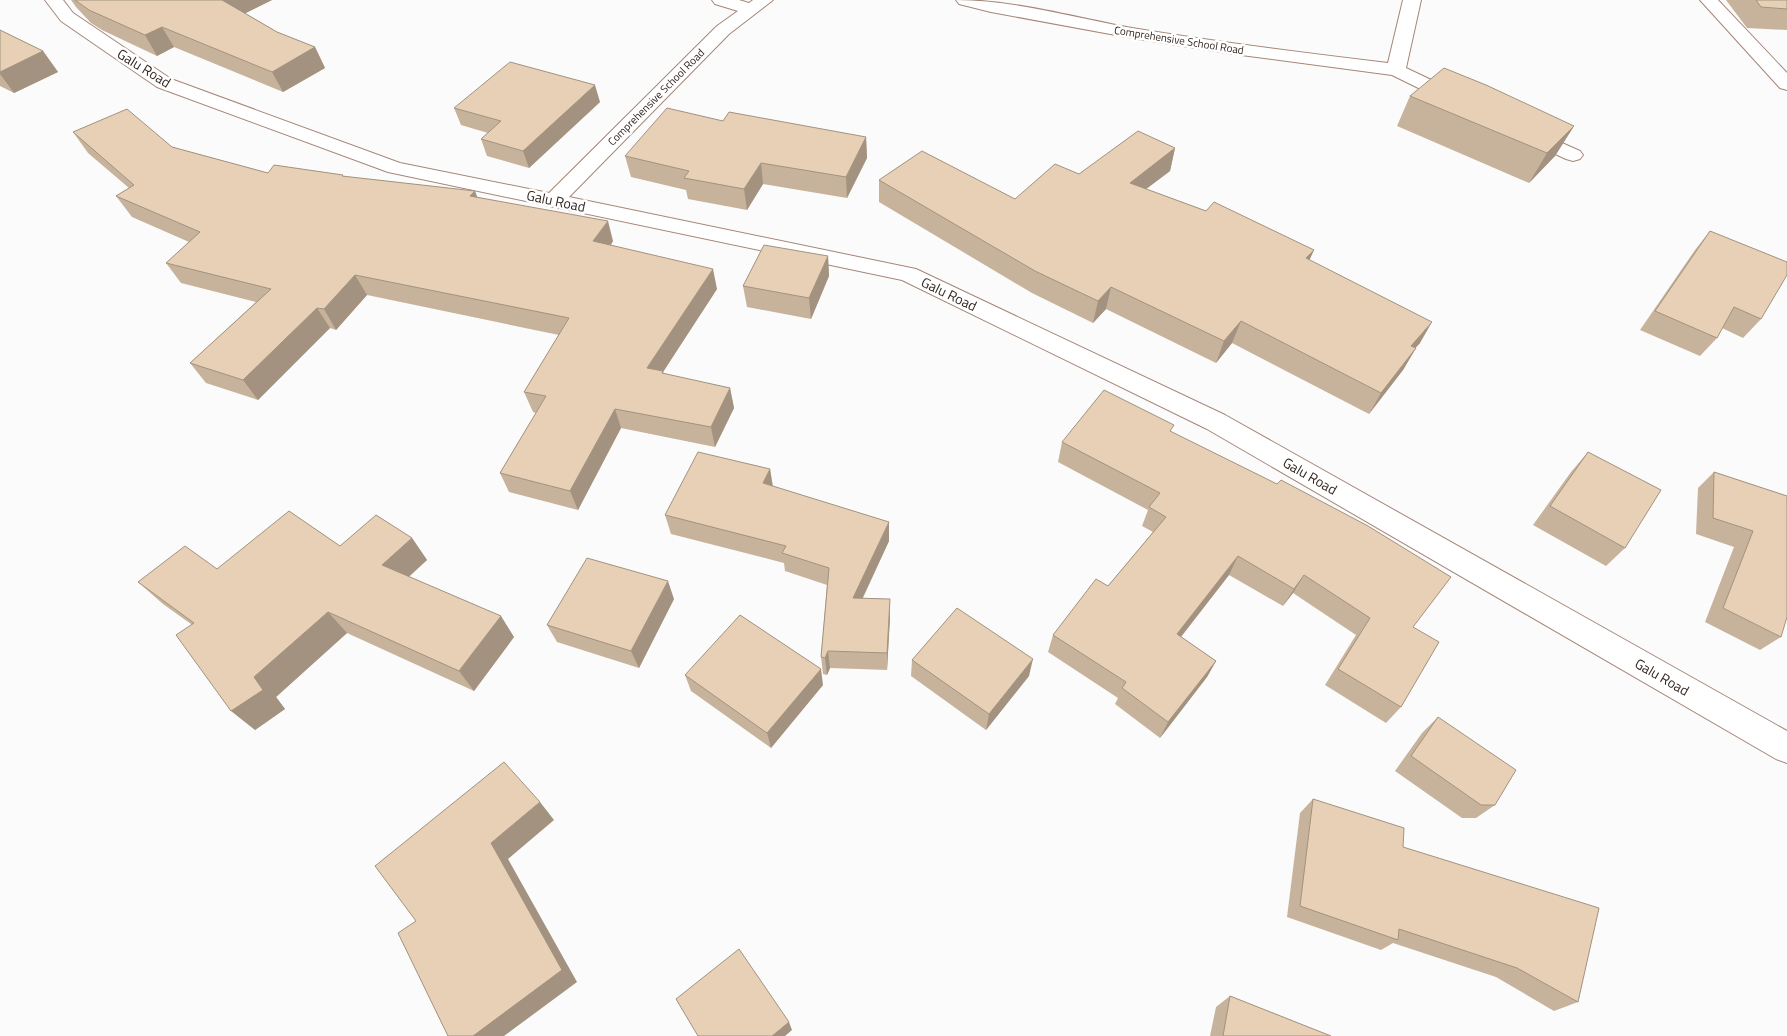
<svg xmlns="http://www.w3.org/2000/svg" width="1787" height="1036" font-family="'Titillium Web',sans-serif">
<rect width="100%" height="100%" fill="#fbfbfb"/>
<g fill="none" stroke-linecap="round" stroke-linejoin="round">
<defs>
<path id="street" d="M45,0H63L73,13L171,79L400,163L549,193L717,26L738,11L715,4L712,0H739L749,3L753,0H773L729,34L569,197L916,269L1225,415L1787,731V763L1776,759L1207,429L902,280L388,172L157,87L61,21Z
M956,0C1015,0 1075,18 1132,28C1217,42 1303,53 1388,63L1403,0H1421L1406,68L1465,96L1468,100L1465,104L1458,106L1451,104L1392,75L1241,55L1132,38L991,12L959,4Z
M1700,0H1718L1787,73V90L1780,88Z
M1526,127L1580,151L1583,155L1580,159L1573,161L1566,159L1519,137L1516,133L1519,129Z"/>
</defs>
<use href="#street" stroke="#a68678" stroke-width="2"/>
<use href="#street" fill="#fff" fill-rule="evenodd"/>
</g>
<path fill="#c7b39c" d="M71,0H272L245,13L277,32L315,47L325,68L283,92L174,47L157,56L102,30L91,23L76,7Z
M1726,0H1787V30L1747,28Z
M0,30L43,51L58,72L14,93L0,86Z
M1410,96L1574,126L1555,156L1529,183L1397,126Z
M600,102L529,168L487,156L481,139L488,133L461,125L454,108Z
M723,121L866,137L867,158L847,198L763,184L747,210L688,199L686,190L631,177L625,156Z
M73,132L172,147L268,173L344,176L478,197L613,241L611,245L717,289L663,372L664,374L730,388L734,408L715,447L621,428L578,510L509,492L500,473L536,413L533,412L524,392L559,335L367,295L336,330L330,328L258,400L206,383L190,363L256,302L181,283L166,263L189,242L132,217L116,196L129,188L88,153Z
M1175,148L1170,171L1146,189L1314,250L1309,260L1420,343L1415,348H1416L1403,370L1369,414L1232,343L1216,363L1106,309L1093,323L1032,293L879,202V180L1015,199L1079,174Z
M1710,231L1761,319L1743,338L1722,328L1717,338L1700,356L1640,330L1695,250Z
M828,256L829,276L811,319L747,307L743,286Z
M1172,432L1413,627L1401,707L1386,723L1325,685L1356,635L1293,593L1283,606L1229,575L1181,637L1216,661L1207,677L1160,738L1115,704L1118,698L1048,652L1053,635L1108,586L1153,532L1142,526L1148,510L1058,462L1062,442Z
M1588,452L1625,548L1606,566L1533,525L1571,472Z
M770,469L773,486L889,541L863,598L890,617L887,670L830,668L827,675L823,674L821,657L827,585L785,571L784,563L671,534L665,515Z
M1714,472L1787,496L1781,637L1760,650L1705,622L1734,547L1696,534L1698,488Z
M412,538L427,560L409,577L514,637L474,691L347,633L276,697L285,709L255,730L191,624L163,604L138,582L217,569L340,546Z
M674,599L639,668L557,642L547,625Z
M912,660L1029,676L986,730L911,676Z
M685,675L823,685L771,748L691,691Z
M1438,717L1495,805L1476,818H1462L1395,771L1422,733Z
M1313,799L1403,847L1578,1002L1554,1011L1496,977L1393,943L1381,950L1287,917L1300,813Z
M1230,996L1331,1036H1210L1216,1007Z"/>
<path fill="#a2927f" d="M222,0H272L232,20Z
M162,27L174,47L157,56L145,35Z
M315,47L325,68L283,92L272,72Z
M43,51L58,72L14,93L0,74V72Z
M595,85L600,102L529,168L523,151Z
M1574,126L1555,156L1529,183L1547,153Z
M866,137L867,158L847,198L846,177Z
M1175,148L1170,171L1125,205L1130,183Z
M761,163L763,184L747,210L744,189Z
M475,191L483,212L470,196Z
M608,221L613,241L599,262L593,241Z
M1314,250L1304,272L1306,258Z
M828,256L829,276L811,319L809,298Z
M713,269L717,289L663,372L668,391L647,368Z
M355,275L367,295L336,330L324,309Z
M1111,287L1106,309L1093,323L1098,301Z
M317,308L330,328L258,400L243,380Z
M1241,321L1232,343L1216,363L1224,341Z
M1432,322L1420,343L1398,367L1411,346Z
M1416,348L1403,370L1369,414L1381,393Z
M730,388L734,408L715,447L711,427Z
M615,409L621,428L578,510L570,491Z
M770,469L773,489L763,483Z
M889,522V541L854,616L853,598Z
M412,538L427,560L398,586L382,565Z
M1238,556L1229,575L1169,652L1177,634Z
M1304,575L1293,593L1283,606L1294,589Z
M668,581L674,599L639,668L631,651Z
M890,599V617L887,670V653Z
M328,612L347,633L276,697L285,709L255,730L231,711L254,677Z
M501,616L514,637L474,691L459,671Z
M828,651L830,668L827,675L825,658Z
M1033,659L1029,676L986,730L989,714Z
M1216,661L1207,677L1160,738L1168,722Z
M821,669L823,685L771,748L767,733Z
M540,802L554,820L508,859L577,982L504,1036H473L491,843Z
M789,1022L792,1030L785,1036H772Z"/>
<path fill="#e7d0b5" stroke="#a2927f" d="M75,0H222L277,32L315,47L272,72L162,27L145,35L89,10Z
M1756,0H1787V9L1761,7Z
M0,30L43,51L0,72Z
M510,62L595,85L523,151L481,139L501,121L454,108Z
M1444,68L1486,85L1574,126L1547,153L1410,96Z
M667,108L723,121L729,112L866,137L846,177L761,163L744,189L684,178L689,171L625,156Z
M127,109L172,147L268,173L274,165L343,175L342,176L475,191L470,196L608,221L593,241L713,269L647,368L663,371L662,373L730,388L711,427L615,409L570,491L500,473L546,396L524,392L569,318L355,275L324,309L317,308L243,380L190,363L271,289L166,263L200,232L116,196L134,185L73,132Z
M1138,131L1175,148L1130,183L1206,211L1214,202L1314,250L1306,258L1432,322L1411,346L1416,348L1381,393L1241,321L1224,341L1111,287L1098,301L1035,271L879,180L922,151L1015,199L1055,164L1079,174Z
M1710,231L1787,262V275L1761,319L1734,307L1717,338L1655,311Z
M764,245L828,256L809,298L743,286Z
M1104,390L1174,425L1170,431L1277,484L1281,480L1368,526L1451,577L1413,627L1439,642L1401,707L1338,669L1370,618L1304,575L1294,589L1238,556L1177,634L1216,661L1168,722L1122,688L1126,682L1053,635L1096,579L1108,586L1166,517L1149,507L1160,493L1062,442Z
M698,452L770,469L763,483L889,522L853,598L890,599L887,653L828,651L825,658L821,657L829,568L782,553L786,546L665,515Z
M1588,452L1661,490L1625,548L1550,506Z
M1714,472L1787,496V617L1781,637L1723,608L1753,531L1713,518Z
M289,511L340,546L376,515L412,538L382,565L501,616L459,671L328,612L254,677L263,690L231,711L176,635L194,623L138,582L185,546L217,569Z
M587,558L668,581L631,651L547,625Z
M957,608L1033,659L989,714L912,660Z
M740,615L821,669L767,733L685,675Z
M1438,717L1516,770L1495,805H1481L1411,756Z
M504,762L540,802L491,843L562,970L473,1036H448L398,933L416,921L375,866Z
M1313,799L1404,828L1403,847L1599,908L1578,1002L1517,968L1399,929L1398,940L1300,906Z
M739,949L789,1022L772,1036H698L676,999Z
M1230,996L1331,1036H1223Z"/>
<g text-anchor="middle" stroke-width="5" stroke-linejoin="round" paint-order="stroke">
<g font-size="11" fill="#332621" stroke="#fff">
<text transform="translate(1179 40) rotate(9)" y="4">Comprehensive School Road</text>
<text transform="translate(656 97) rotate(-45)" y="4">Comprehensive School Road</text>
</g>
<g font-size="14" fill="#332621" stroke="#fff">
<text transform="translate(144 68) rotate(32)" y="5">Galu Road</text>
<text transform="translate(556 201) rotate(12)" y="5">Galu Road</text>
<text transform="translate(949 294) rotate(26)" y="5">Galu Road</text>
<text transform="translate(1310 476) rotate(30)" y="5">Galu Road</text>
<text transform="translate(1662 677) rotate(30)" y="5">Galu Road</text>
</g>
</g>
</svg>
